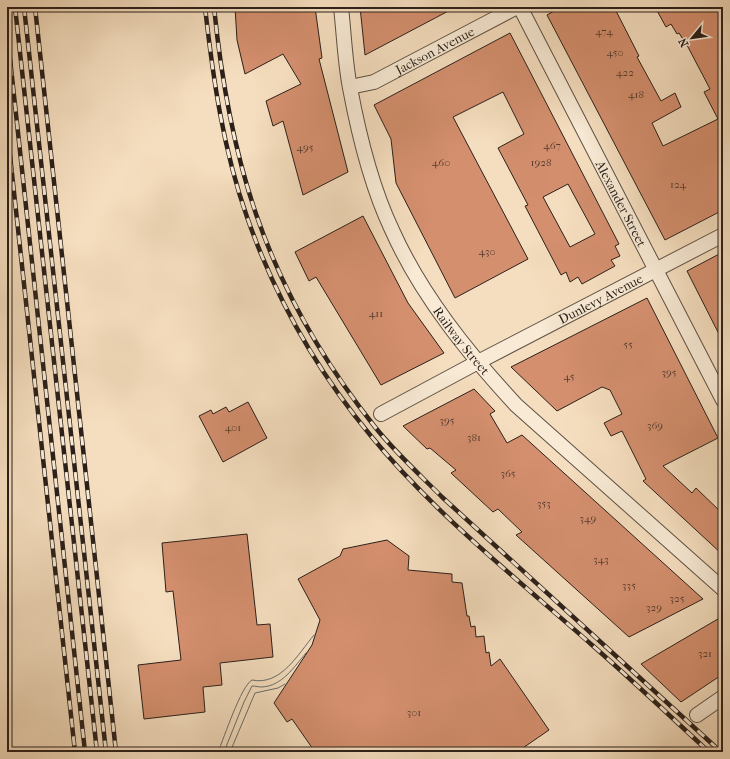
<svg xmlns="http://www.w3.org/2000/svg" width="730" height="759" font-family="'IM FELL French Canon',serif">
<rect width="100%" height="100%" fill="#f5debf"/>
<filter id="stains"><feTurbulence type="fractalNoise" baseFrequency=".005" numOctaves="4"/><feColorMatrix values="0 0 0 0 .2 0 0 0 0 .09 0 0 0 0 .02 0 0 0 .5 -.17"/></filter>
<radialGradient id="worn" r=".72"><stop offset=".6" stop-color="#630" stop-opacity="0"/><stop offset="1" stop-color="#630" stop-opacity=".3"/></radialGradient>
<path fill="#f5debf" d="M274,674L270,685L253,691L229,752H213L236,698L246,679L251,675L261,678Z"/>
<g fill="none" stroke-linecap="round" stroke-linejoin="round">
<path stroke="#666c6c" stroke-width="1" d="M218,752C224,738 241,686 252,680C281,686 298,654 314,635
M224,752L244,702L252,686C256,686 258,687 262,687C282,686 294,667 306,653
M230,752L255,693L278,688L285,684"/>
</g>
<path fill="#d48f6e" stroke="#2b201a" fill-rule="evenodd" d="M235,7H315L322,58L319,59L348,172L303,195L283,121L273,126L266,101L301,84L283,54L245,74L237,40Z
M360,7H456L365,55Z
M561,7H614L639,56L637,57L661,101L675,93L681,107L652,123L663,146L718,119L704,92L710,89L688,47L679,33L677,34L671,24L666,27L655,7H723V210L665,240L547,15Z
M510,33L619,244L615,246L620,256L611,260L615,266L582,284L578,277L570,282L566,272L561,275L525,206L528,205L498,148L524,134L503,92L453,117L528,259L455,298L396,183L391,139L374,105ZM568,184L595,234L570,247L543,197Z
M363,216L408,303L444,353L381,385L316,277L309,281L295,252Z
M723,252V342L687,271Z
M647,298L718,438L663,466L692,493L696,488L723,514V555L643,481L646,479L622,431L611,436L604,423L622,414L610,390L602,387L557,411L511,367Z
M474,389L495,411L490,414L507,443L522,435L703,599L629,637L516,535L522,532L498,509L493,512L451,473L456,470L430,448L427,449L403,426Z
M248,402L267,438L223,462L199,416L211,410L213,414L226,407L229,412Z
M247,534L257,625L270,624L273,657L220,663L222,685L203,687L205,712L144,719L138,665L181,660L173,591L166,592L162,543Z
M387,540L409,556L408,570L452,574V582L462,583L467,616H469L471,627L475,626L476,637L484,636L486,653L489,652L491,666L500,659L549,730L517,752H315L292,719L287,722L274,703L312,645L320,620L298,579L340,556L343,549Z
M723,616V674L681,702L641,664Z"/>
<g fill="none" stroke-linecap="round" stroke-linejoin="round">
<defs>
<g id="street">
<path id="s1" d="M341,7C344,34 345,62 350,88C359,136 371,186 392,230C421,295 468,353 516,405L723,589"/>
<path id="s2" d="M520,7L723,400"/>
<path id="s3" d="M350,87L374,82L517,7"/>
<path id="s4" d="M381,414L478,362L723,235"/>
<path d="M697,715L723,697"/>
</g>
</defs>
<use href="#street" stroke="#5e5043" stroke-width="16"/>
<use href="#street" stroke="#f8ead5" stroke-width="14"/>
<defs>
<path id="rail" d="M15,7L97,752
M24,7L106,752
M35,7L116,752
M205,7C213,78 223,149 247,217C275,297 317,371 371,436C435,514 516,578 592,645C632,680 670,716 709,752
M214,7C221,77 233,147 256,214C282,290 325,364 375,427C395,452 419,474 442,497L721,752
M7,31L85,752
M7,128L75,752"/>
</defs>
<use href="#rail" stroke="#2b201a" stroke-width="4.5"/>
<use href="#rail" stroke="#f8ead5" stroke-width="3" stroke-dasharray="9" stroke-linecap="butt"/>
</g>
<g text-anchor="middle" stroke-width="3" stroke-linejoin="round" paint-order="stroke">
<g font-size="11" fill="#553c2f">
<text x="604" y="35">474</text>
<text x="615" y="56">450</text>
<text x="625" y="76">422</text>
<text x="636" y="98">418</text>
<text x="552" y="149">467</text>
<text x="305" y="151">495</text>
<text x="441" y="166">460</text>
<text x="541" y="166">1928</text>
<text x="678" y="188">124</text>
<text x="487" y="255">430</text>
<text x="376" y="317">411</text>
<text x="628" y="348">55</text>
<text x="669" y="376">395</text>
<text x="569" y="380">45</text>
<text x="447" y="424">395</text>
<text x="655" y="429">369</text>
<text x="233" y="431">401</text>
<text x="474" y="441">381</text>
<text x="508" y="477">365</text>
<text x="544" y="507">353</text>
<text x="588" y="522">349</text>
<text x="601" y="563">343</text>
<text x="629" y="589">335</text>
<text x="677" y="602">325</text>
<text x="654" y="611">329</text>
<text x="705" y="657">321</text>
<text x="414" y="716">301</text>
</g>
<g font-size="13" fill="#2b201a" stroke="#f8ead5">
<text dy="5" stroke="none"><textPath href="#s3" startOffset="93">Jackson Avenue</textPath></text>
<text dy="5" stroke="none"><textPath href="#s2" startOffset="221">Alexander Street</textPath></text>
<text dy="5" stroke="none"><textPath href="#s4" startOffset="248">Dunlevy Avenue</textPath></text>
<text dy="5" stroke="none"><textPath href="#s1" startOffset="361">Railway Street</textPath></text>
</g>
</g>
<rect width="730" height="759" fill="none" stroke="#f5debf" stroke-width="24"/>
<rect x="8" y="8" width="714" height="743" fill="none" stroke="#2b201a" stroke-width="2"/>
<rect x="12" y="12" width="706" height="735" fill="none" stroke="#2b201a"/>
<g transform="translate(692 38) rotate(241)" stroke="#f8ead5" stroke-width="3" paint-order="stroke">
<path d="M0-3L7 15L0 10L-7 15Z" fill="#2b201a"/>
<text y="-6" font-size="11" font-weight="bold" text-anchor="middle" fill="#2b201a">N</text>
</g>
<rect width="100%" height="100%" filter="url(#stains)"/>
<rect width="100%" height="100%" fill="url(#worn)"/>
</svg>
